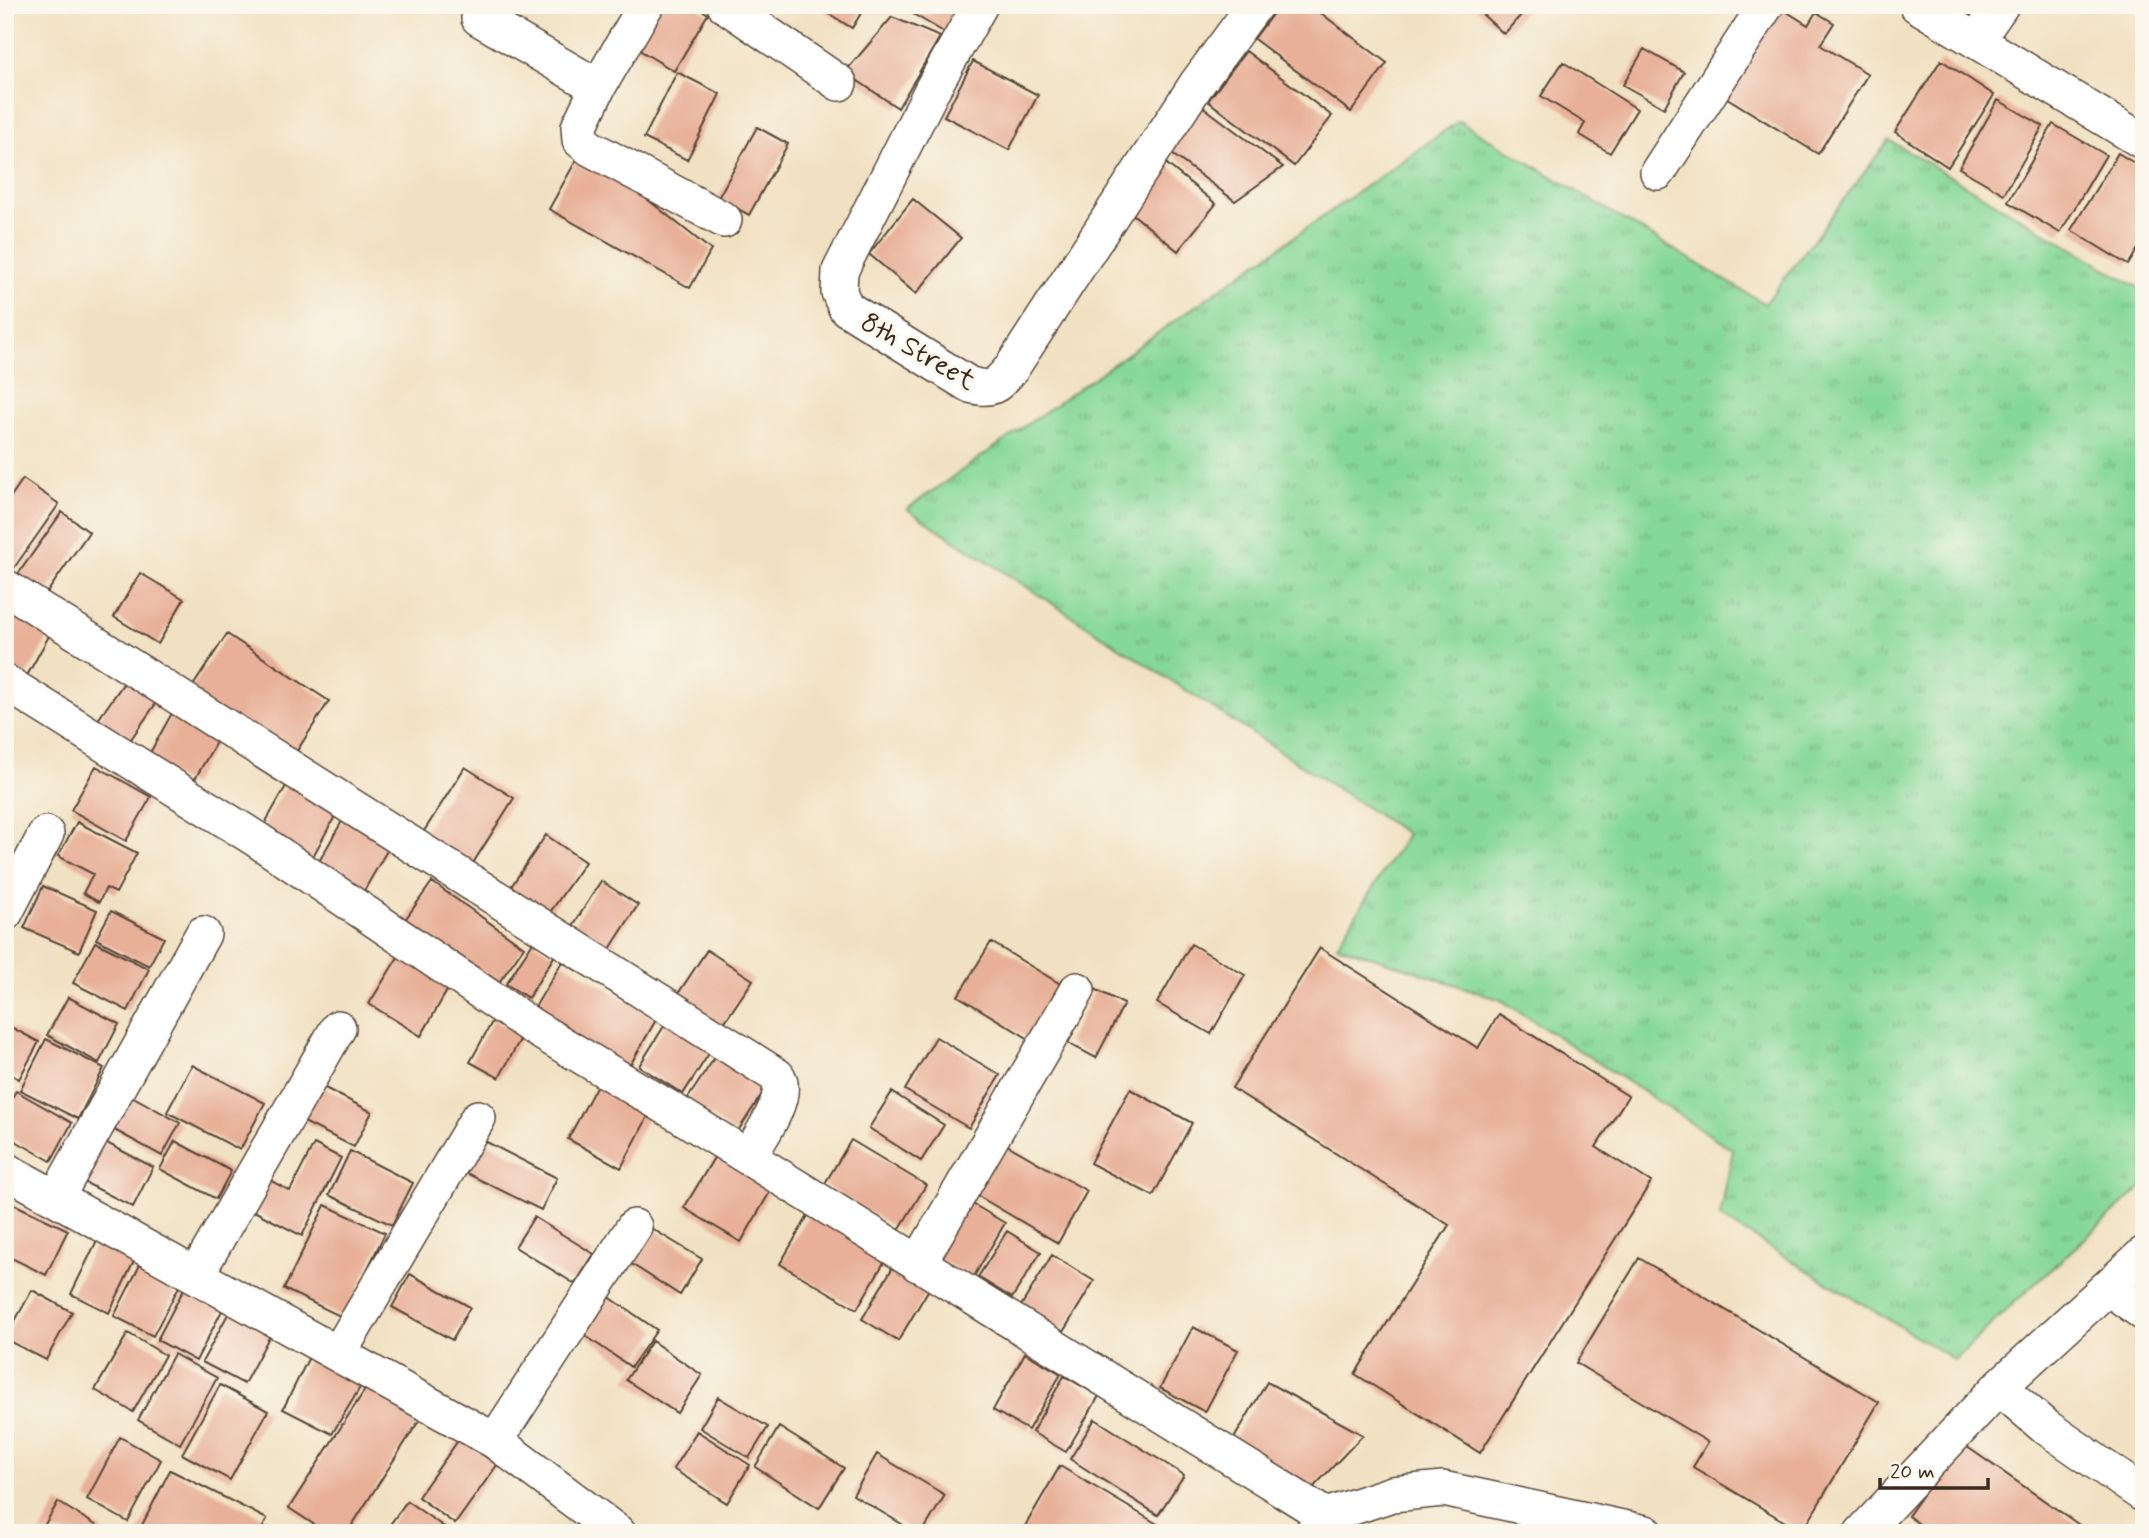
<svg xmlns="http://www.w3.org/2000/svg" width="2149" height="1538" font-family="Mynerve,sans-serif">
<defs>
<pattern id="grass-tufts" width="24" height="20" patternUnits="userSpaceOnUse" patternTransform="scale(1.75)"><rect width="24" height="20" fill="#86d898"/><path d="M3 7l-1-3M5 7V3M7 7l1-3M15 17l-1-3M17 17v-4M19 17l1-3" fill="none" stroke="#6faf7b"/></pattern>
</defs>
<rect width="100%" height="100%" fill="#fbf7ec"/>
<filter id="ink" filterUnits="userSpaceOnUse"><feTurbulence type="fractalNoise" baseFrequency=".0143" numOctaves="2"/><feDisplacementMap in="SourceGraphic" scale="14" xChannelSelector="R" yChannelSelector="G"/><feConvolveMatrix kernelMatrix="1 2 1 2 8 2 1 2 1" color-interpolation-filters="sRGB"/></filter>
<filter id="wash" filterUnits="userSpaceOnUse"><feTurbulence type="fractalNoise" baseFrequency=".00686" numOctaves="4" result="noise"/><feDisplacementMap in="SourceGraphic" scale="28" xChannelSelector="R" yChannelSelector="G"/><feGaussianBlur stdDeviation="1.57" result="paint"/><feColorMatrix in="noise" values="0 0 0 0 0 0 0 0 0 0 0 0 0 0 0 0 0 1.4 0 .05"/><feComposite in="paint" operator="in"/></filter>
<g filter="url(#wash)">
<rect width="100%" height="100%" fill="#f1e1c3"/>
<path fill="url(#grass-tufts)" stroke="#60815b" stroke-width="2" d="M1459,121L1765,304L1889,140L2144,291V1185L2005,1311L1955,1360L1720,1217L1733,1150L1501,1000L1337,945L1407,834L907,509Z"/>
<g id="blocks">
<path fill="#e8b098" d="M661,5H695L708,14L674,71L636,48Z
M815,5H866L852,28Z
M898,5H964L947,34Z
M1279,5H1310L1387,63L1351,112L1254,39Z
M1472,5H1530L1504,34Z
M1776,5L1808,25L1816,12L1834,23L1820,45L1868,74L1818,154L1719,93Z
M1941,5H1993L1976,30Z
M892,17L940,37L898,108L845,72Z
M1644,49L1684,72L1664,108L1623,85Z
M1246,51L1332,116L1294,166L1208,101Z
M1941,60L1994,95L1948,167L1895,132Z
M973,61L1038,95L1009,150L944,116Z
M1563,62L1637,109L1610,153L1579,134L1585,123L1541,96Z
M677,72L720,94L687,160L644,138Z
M1998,100L2043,126L2004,194L1959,168Z
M1202,106L1283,167L1235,201L1168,151Z
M2053,124L2106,155L2060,233L2008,202Z
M757,127L788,144L749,215L718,198Z
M583,148L711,250L690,288L549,209Z
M2118,153L2144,169V239L2128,265L2071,230Z
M1162,160L1216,204L1178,251L1124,207Z
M913,199L961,238L916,294L869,254Z
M23,479L59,504L14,568L5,562V505Z
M62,512L89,532L39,604L11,584Z
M140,573L184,599L158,644L114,617Z
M5,600L54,627L24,681L5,670Z
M227,634L329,701L291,760L189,692Z
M128,677L159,699L124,749L93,727Z
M177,704L223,730L191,786L146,760Z
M96,766L151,797L126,841L71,810Z
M465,767L514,798L468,871L419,839Z
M290,779L340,807L311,860L260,832Z
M346,814L393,840L364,891L317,865Z
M77,822L137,853L116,893L106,888L99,902L83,893L93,874L58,856Z
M546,835L585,862L544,921L506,894Z
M601,881L638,905L601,963L564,940Z
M432,882L524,947L495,988L402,924Z
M43,886L97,910L79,952L24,928Z
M111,911L164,938L149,966L96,939Z
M95,942L149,969L128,1011L73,983Z
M533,942L555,955L528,998L506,984Z
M991,942L1062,985L1029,1039L958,996Z
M1191,944L1245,975L1211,1034L1157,1003Z
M1320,948L1478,1048L1499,1014L1628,1096L1596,1147L1651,1182L1480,1453L1355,1374L1449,1225L1232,1088Z
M707,950L753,980L715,1036L670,1006Z
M401,952L452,982L421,1036L369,1004Z
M562,962L657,1018L625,1074L529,1017Z
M1095,989L1124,1004L1096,1058L1068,1043Z
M68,997L119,1024L99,1063L47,1035Z
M673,1012L717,1041L683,1094L639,1066Z
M493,1020L522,1036L499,1078L470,1062Z
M5,1024L39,1042L19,1079L5,1071Z
M936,1037L1000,1075L969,1128L905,1090Z
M46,1039L104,1068L78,1119L20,1090Z
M719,1051L769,1083L736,1134L686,1101Z
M192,1065L265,1103L240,1150L167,1112Z
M599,1081L652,1109L621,1168L568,1139Z
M321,1086L372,1112L354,1147L304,1122Z
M1130,1089L1192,1123L1153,1196L1090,1163Z
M16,1091L72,1123L51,1161L5,1135V1109Z
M892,1092L944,1125L921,1161L869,1128Z
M128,1094L180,1123L162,1156L109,1127Z
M477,1137L557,1178L541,1210L460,1170Z
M101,1140L153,1167L133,1207L80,1180Z
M851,1140L926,1185L899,1230L824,1185Z
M175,1141L231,1171L216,1199L160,1169Z
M1002,1142L1087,1191L1058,1243L973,1193Z
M314,1144L341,1158L302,1236L250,1209L266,1178L290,1191Z
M350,1151L413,1183L392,1225L329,1195Z
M715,1156L771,1190L741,1242L684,1208Z
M5,1200L68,1230L46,1275L5,1255Z
M966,1200L1005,1223L973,1278L934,1256Z
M325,1205L385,1233L344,1318L284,1289Z
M809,1214L886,1259L857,1309L780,1264Z
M534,1217L594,1254L575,1284L515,1247Z
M646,1225L702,1259L680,1295L625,1260Z
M1007,1231L1041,1252L1012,1298L978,1277Z
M100,1234L138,1253L109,1313L71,1294Z
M1052,1255L1094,1281L1063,1332L1021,1306Z
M144,1257L184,1277L153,1336L114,1316Z
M1639,1258L1879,1402L1802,1532L1693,1467L1708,1442L1576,1363Z
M893,1267L929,1289L898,1341L862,1319Z
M410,1274L470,1307L452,1340L392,1307Z
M188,1281L227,1301L196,1361L157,1340Z
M32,1290L72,1312L46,1360L5,1339Z
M602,1292L657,1330L631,1367L577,1330Z
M234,1303L275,1326L244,1384L202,1362Z
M1193,1327L1238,1350L1205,1412L1160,1388Z
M128,1333L165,1355L133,1412L95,1390Z
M652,1341L702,1375L677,1413L626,1380Z
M313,1349L367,1376L332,1434L283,1409Z
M1025,1353L1061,1374L1028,1430L993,1410Z
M174,1354L217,1378L180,1444L138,1420Z
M1064,1376L1099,1396L1066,1452L1032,1432Z
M370,1382L422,1416L347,1533H327L289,1508Z
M1267,1382L1363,1435L1306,1495L1229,1447Z
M220,1385L268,1411L230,1480L182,1454Z
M718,1397L768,1427L749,1458L700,1428Z
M1095,1419L1184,1475L1158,1515L1070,1459Z
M779,1427L844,1468L819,1508L755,1467Z
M697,1431L750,1465L727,1503L673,1469Z
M120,1437L161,1460L128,1522L87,1499Z
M460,1438L497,1465L455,1524L418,1497Z
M1960,1442L2088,1531L2087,1533H1932L1908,1516Z
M877,1454L945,1495L922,1533H917L853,1495Z
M1060,1466L1159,1525L1154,1533H1021Z
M170,1470L267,1519L260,1533H138Z
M407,1501L447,1529L445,1533H384Z
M58,1502L102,1529L99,1533H40Z"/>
</g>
</g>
<g filter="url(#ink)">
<use href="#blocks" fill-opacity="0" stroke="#564537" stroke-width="2"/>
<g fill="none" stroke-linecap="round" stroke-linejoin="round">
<defs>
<path id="minor" d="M646,5L598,87L579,127L580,140L590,148L724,220
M725,5L839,83
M980,5L933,88L840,271L839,292L846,308L970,385C993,391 996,386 1011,369L1196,85L1255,5
M1917,5L2144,142
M479,18L598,87
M1976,41L2001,5
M1658,172L1766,5
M5,587L777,1076C791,1095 759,1139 748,1157
M5,682L256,839L533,1027L680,1115L1326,1516
M5,913L46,834
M5,1170L495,1441L618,1533
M56,1198L203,934
M918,1264L1077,990
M196,1275L338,1028
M2108,1287L2144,1313
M338,1354L478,1118
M1999,1387L2043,1425L2144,1495
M495,1441L634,1227
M1312,1533L1326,1516L1392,1494L1443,1489L1646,1533
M1862,1533L1999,1387L2144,1254"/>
</defs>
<use href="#minor" stroke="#564537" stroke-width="38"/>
<use href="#minor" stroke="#fff" stroke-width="35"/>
</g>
</g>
<g text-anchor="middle" stroke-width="6" stroke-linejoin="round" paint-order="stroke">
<g font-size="28" fill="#3b2a1e" stroke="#fbf7ec">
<text transform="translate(919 350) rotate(30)" y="10">8th Street</text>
</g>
</g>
<rect width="2149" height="1538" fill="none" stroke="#fbf7ec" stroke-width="28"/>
<path d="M1880 1478v10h108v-10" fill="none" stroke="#3b2a1e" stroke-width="3.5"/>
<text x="1890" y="1478" font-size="21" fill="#3b2a1e" stroke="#fbf7ec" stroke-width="5" paint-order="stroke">20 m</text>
</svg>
